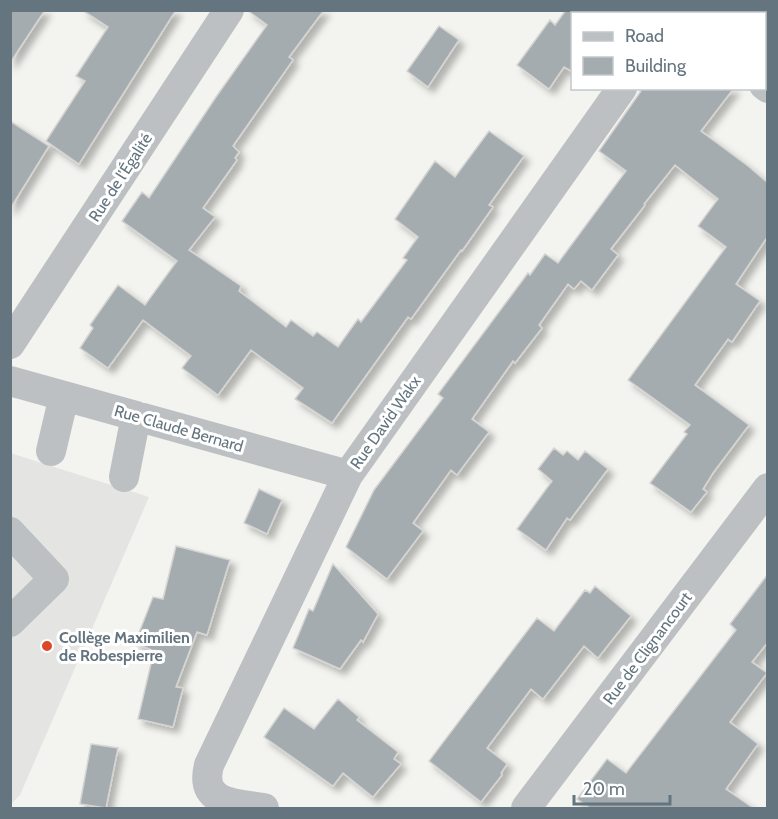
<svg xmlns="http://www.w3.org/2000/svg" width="778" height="819" font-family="Cabin,sans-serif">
<defs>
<filter id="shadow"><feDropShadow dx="5.5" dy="5.5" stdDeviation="3" flood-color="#0004"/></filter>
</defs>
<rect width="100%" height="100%" fill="#f3f3ef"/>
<path fill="#e4e5e3" d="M10,453L149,497L20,795L11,804Z"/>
<path fill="#a4acb0" stroke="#d5d4d2" stroke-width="1.5" filter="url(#shadow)" d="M10,10H45L10,63Z
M82,10H176L79,164L46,141L85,81L76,76L108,27Z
M247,10H324L289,57L293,60L233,146L239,152L235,158L237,160L203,208L215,217L189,250L241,286L239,291L286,327L291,320L313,336L317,332L338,347L358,319L361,322L407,260L403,258L418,237L395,219L435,161L455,177L489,131L524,156L489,205L493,207L462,251L461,250L411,319L408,317L332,423L295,399L303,388L251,350L218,395L182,368L191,356L143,320L108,368L80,348L93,328L90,325L118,285L145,305L177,261L122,221L142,192L149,198L216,97L267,25Z
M566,10H573V72L564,67L549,89L517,65L550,20L555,25Z
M439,26L459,40L428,87L407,71Z
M643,88H734L701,131L748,166L768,183V236L736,284L760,301L732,342L728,339L695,385L749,425L713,473L703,489L707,492L691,512L650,483L687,434L684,432L690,425L628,380L726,247L698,226L718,199L675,165L644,204L645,205L611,249L618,255L592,290L581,281L574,289L568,284L539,325L542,328L515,363L513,361L472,419L489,432L457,475L451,470L413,523L423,531L387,579L346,547L374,490L443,398L438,394L528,273L530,275L545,254L558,263L626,171L599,151Z
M10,121L49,146L10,209Z
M554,448L563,455L567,451L578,460L585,451L608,469L570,520L567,518L546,550L517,529L552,481L538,469Z
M259,489L282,500L267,534L244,523Z
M176,546L230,560L207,635L197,632L176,687L183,688L173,727L138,719L154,651L135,643L153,597L163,599Z
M333,564L378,614L363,642L361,640L340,669L293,648L309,609L313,611Z
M768,574V642L752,662L767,673L730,722L758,744L726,789L753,808H590L577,799L607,759L626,773L736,630L730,624Z
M595,586L631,616L598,658L584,646L543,699L531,689L487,748L507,764L501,773L502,775L481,802L429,761L537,618L554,631L585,590L590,593Z
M338,699L359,717L357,720L398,752L394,759L401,764L373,797L343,773L333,786L264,737L284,708L314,729Z
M91,744L118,748L106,808L80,804Z"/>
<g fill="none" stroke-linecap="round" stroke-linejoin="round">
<path stroke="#bcc0c3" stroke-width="30" d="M694,10L697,14
M764,20L768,17
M764,85L768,88
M10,344L229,10
M10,381L348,475
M51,451L64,396
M124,477L136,416
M10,532L54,579L10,622
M264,808C235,804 199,804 209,765L348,475L622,88
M526,808L768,488"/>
</g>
<circle fill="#db4728" stroke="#fff" stroke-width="2" cx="47" cy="646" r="6"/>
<g text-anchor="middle" stroke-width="6" stroke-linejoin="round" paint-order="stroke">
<g font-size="16" fill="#64757f" stroke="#fff">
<text transform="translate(120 177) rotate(-57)" y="6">Rue de l'Égalité</text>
<text transform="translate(385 422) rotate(-55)" y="6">Rue David Wakx</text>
<text transform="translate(179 428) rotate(16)" y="6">Rue Claude Bernard</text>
<text transform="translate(647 648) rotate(-53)" y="6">Rue de Clignancourt</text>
</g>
<g font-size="16" font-weight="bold" fill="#64757f" stroke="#fff" text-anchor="start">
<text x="59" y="643">Collège Maximilien<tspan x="59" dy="18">de Robespierre</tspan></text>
</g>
</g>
<rect width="778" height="819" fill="none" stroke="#64757f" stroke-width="24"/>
<rect x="571" y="12" width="195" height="78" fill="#ffffff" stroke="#c1c8cc" stroke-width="1.5"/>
<rect x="583" y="32" width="30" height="9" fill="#bcc0c3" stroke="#c1c8cc" stroke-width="1.5"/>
<text x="625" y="42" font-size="18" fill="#64757f">Road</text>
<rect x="583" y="57" width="30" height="18" fill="#a4acb0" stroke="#c1c8cc" stroke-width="1.5"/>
<text x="625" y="72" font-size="18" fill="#64757f">Building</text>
<path d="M574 795v9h96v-9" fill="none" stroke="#64757f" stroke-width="3"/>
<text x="583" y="795" font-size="18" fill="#64757f" stroke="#ffffff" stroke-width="4.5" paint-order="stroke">20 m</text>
</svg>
